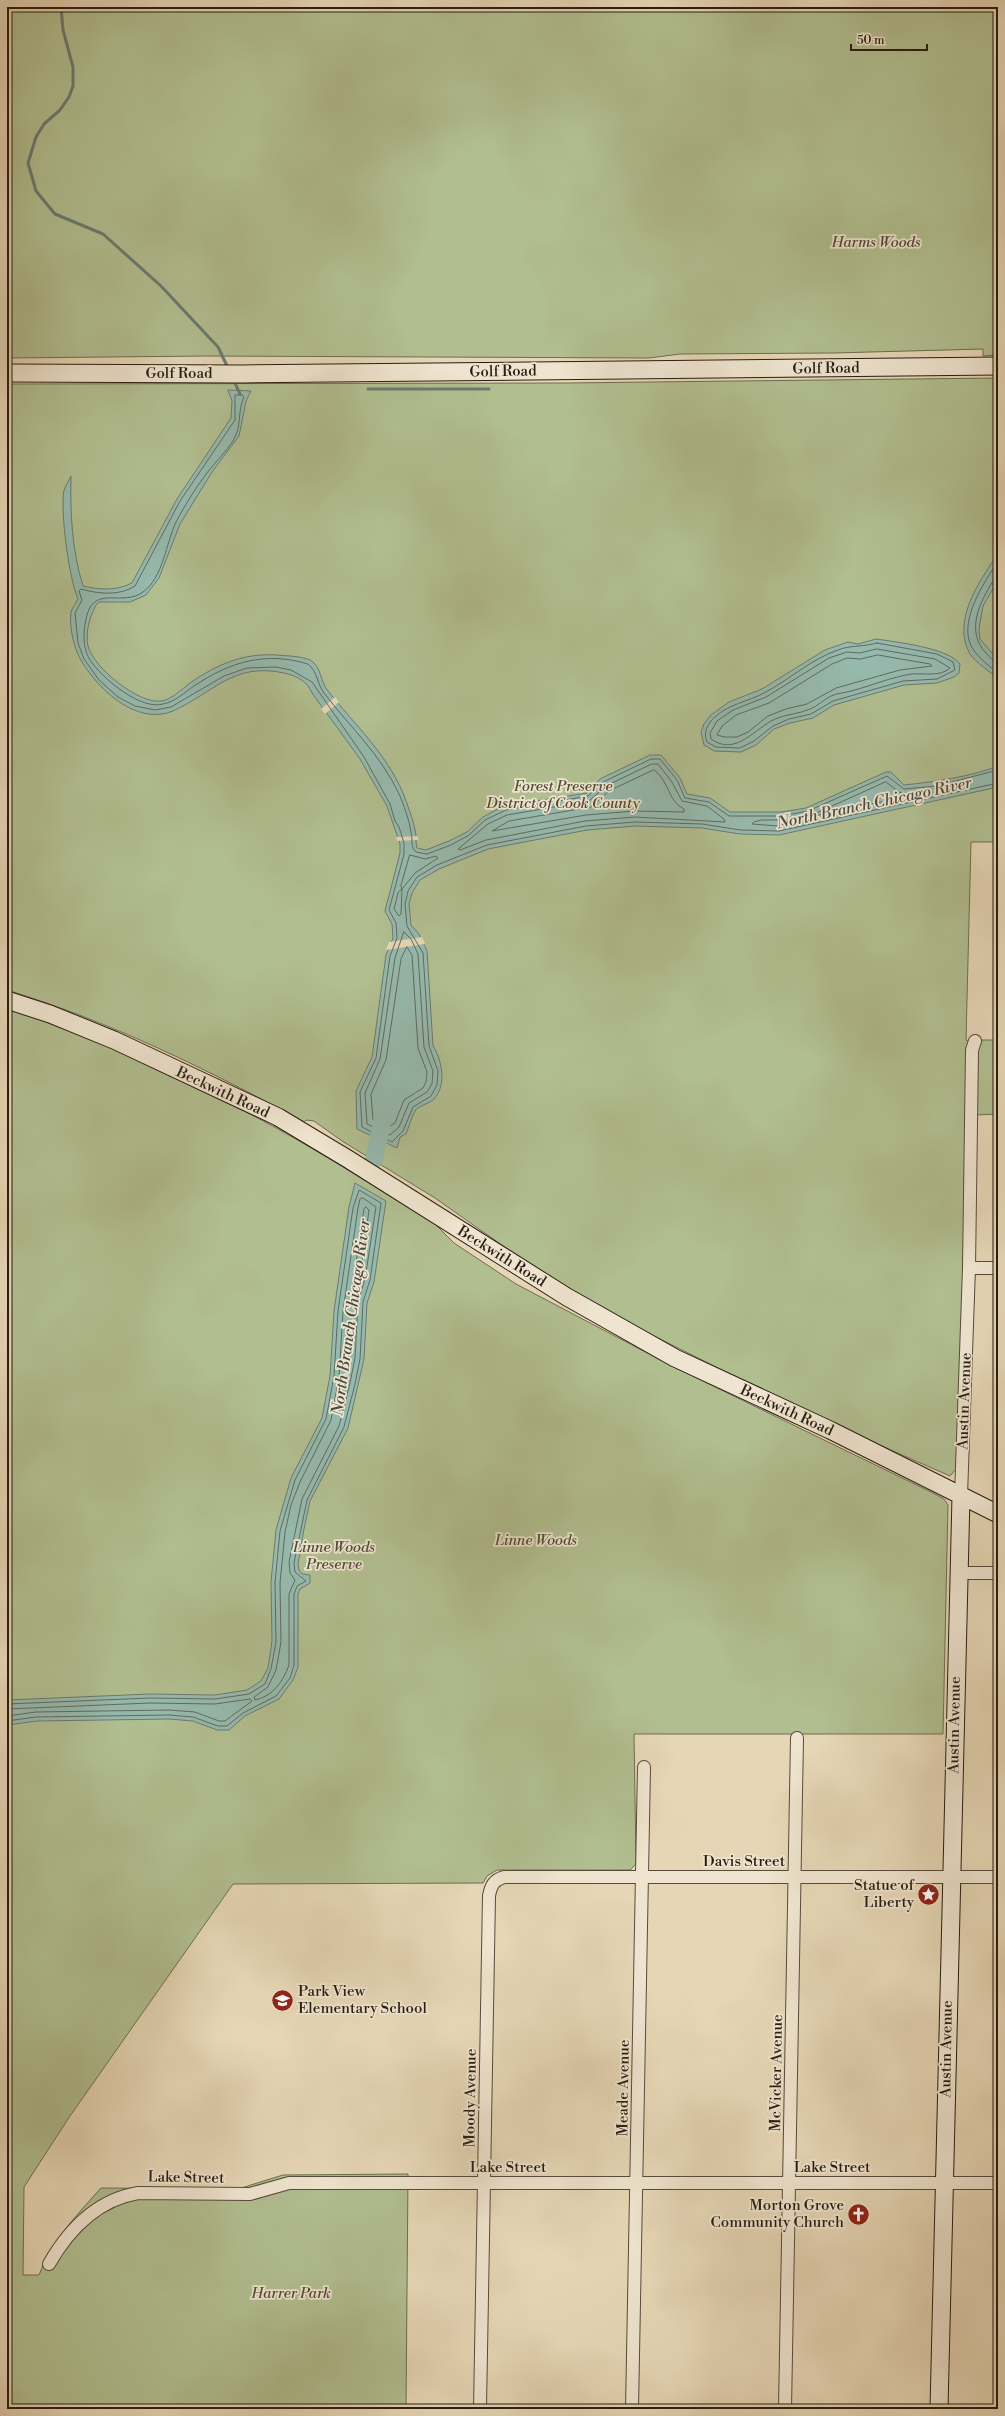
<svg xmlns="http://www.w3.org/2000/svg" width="1005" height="2416" font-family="'Libre Bodoni',serif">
<rect width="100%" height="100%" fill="#e6d6b5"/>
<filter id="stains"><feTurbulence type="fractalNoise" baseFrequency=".005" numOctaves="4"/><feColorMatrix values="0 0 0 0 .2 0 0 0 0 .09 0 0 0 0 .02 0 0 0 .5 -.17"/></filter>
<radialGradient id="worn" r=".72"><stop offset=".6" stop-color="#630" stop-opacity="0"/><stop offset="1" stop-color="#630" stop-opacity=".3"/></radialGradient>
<path fill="#b1be90" stroke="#6c6e50" d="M7,7H998V355L983,356V349L833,353L680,354L649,358L208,356L7,358Z
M998,378V842H971L966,1040L970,1041L957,1468L950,1476L820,1419L592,1305L523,1260L435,1198L342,1141L314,1121L306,1120L304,1122C209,1070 111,1022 7,990V384L565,383Z
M7,1008C97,1039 186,1078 269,1124C326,1155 380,1190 435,1224L454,1243L516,1284L672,1366L933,1493L944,1499L948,1505L943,1734H634L636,1864L630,1870H497L487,1876L483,1883L233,1884L70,2116L24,2187L23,2275H39C52,2240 77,2215 101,2188L238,2189L283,2175L408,2174L406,2409H7Z
M980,1040H998V1114L976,1115L978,1047Z"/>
<path fill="#96b9ad" stroke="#6a7b6f" d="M228,390L251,391L246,401L239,436L212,472L180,524L159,578L146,595L130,602H99L96,605C90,616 85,632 88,646C93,667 139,705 162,701C172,699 182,689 190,683C218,664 243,653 277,655C287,656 301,656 310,660C322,667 320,682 328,691C354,724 386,753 403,793C407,804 413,819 415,830C417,836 415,842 417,848L426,850L449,841L467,832L483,817L504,806L587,793L600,779L650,755H661L680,778L687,794L710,798L730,812H781L806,808L886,772H891L904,785C933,782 970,777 998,766V787L779,835L740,834L702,828L635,826L587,830L488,849L439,869L420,880L412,893L409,904L411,925L419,934L427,951L433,1046C442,1060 447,1085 434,1099C429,1104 419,1105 415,1111C411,1118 409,1127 406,1134L400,1137L397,1148L357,1129L356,1091L372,1057L386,955L393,938L392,924L385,911L400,853V844L387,806L360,759L312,693C307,681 297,676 284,673C233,662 215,692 173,711C137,726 99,690 82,662C74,649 69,628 71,612C72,608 76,603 78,599C69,579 60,511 64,490C65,486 69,481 71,476C70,512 72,551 83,586C100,590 116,591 132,583L177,499L231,418L232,401Z
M998,554V580L983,606L979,629L980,639L998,660V679C990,671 976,663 970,654C951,621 980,580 998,554Z
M876,639C896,642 949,648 960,664L959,673L954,677L937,683L904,685L834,705L813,718L790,723L774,729L756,745L741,752L714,751L704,745L701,732L704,724L711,715L729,702L762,689L825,650L848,642L858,644Z
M355,1183L386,1201L374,1282L367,1303L364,1359L348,1428L310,1501L304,1529L298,1564L299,1570L302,1574L310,1575V1583L300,1589L298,1594V1667L293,1680L279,1699L245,1716L229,1730H217L193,1721L169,1719L37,1721L7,1725V1700L150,1694L215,1695L247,1690L261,1681L268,1668L272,1641L271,1582L276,1530L291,1478L322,1418L330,1376L334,1311L349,1207Z"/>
<path fill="#e6d6b5" d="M335,697L339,702L325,714L321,709Z
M418,836V840L397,841L396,837Z
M422,937L425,944L386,950L389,942Z"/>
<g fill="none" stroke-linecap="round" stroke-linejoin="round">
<path stroke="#5f6b5f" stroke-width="1" d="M998,561C984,583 954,626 975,652C981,660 991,667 998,674
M998,579L993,581C980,602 965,631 986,653C990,657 993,662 998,663
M877,643L937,654L953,662L955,670L937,679L903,681L833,701L811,714L789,719L773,726L754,741L740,748L716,747L707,742C703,733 707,724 715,717C729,704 747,702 764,693C789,680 811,659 838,650C850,645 864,647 877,643Z
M877,649L935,659L950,668C940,677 925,673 912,674C891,677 871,686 851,691C845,693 837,693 831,696C823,700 818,706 810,709C799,714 787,714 775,719C755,728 736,757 711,739L710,733L717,721L733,710L766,697L829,658L847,652L859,653Z
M878,655L930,664L932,666L900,670L836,688L807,704L786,709L768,716L748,732L737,737H724L717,735L722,726L736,715L769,703L832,664L847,658L860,659Z
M652,764H658L672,782L682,801L707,806L724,819L725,822L635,817L585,821L486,840L460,850L458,849L488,824L507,815L589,801L606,786Z
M654,770C669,780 668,802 684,809V812L635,811L586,815L492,831L509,821L591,807L609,791Z
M998,770L936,786L904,789L887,776L808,811L782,816H729L709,802L685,798L677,780L660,759H651L603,782L588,796L506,810L485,820L469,835L451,845L427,854L416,852C410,847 413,839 411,832C409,820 404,805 399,794C381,755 350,727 324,693C317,684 318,672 308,664C265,651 230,662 194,686C185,692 175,702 163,704C141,710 106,681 93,664C86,656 84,646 84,636C84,629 85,622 87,615C95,585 123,607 143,592C163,578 166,543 176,522C185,505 198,484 210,469C219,458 230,448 236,435C241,423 238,409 244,397L242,395H235V420L180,501L135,586C119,596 99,594 81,589L79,591L82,600L75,613L78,643L84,659L99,680L118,697L135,706L155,710L171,707L224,676L247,668L276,667L291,670L312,682L364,757L390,804L395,821L399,827L404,843V854L389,910L396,923L397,938L390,956L376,1058L360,1092L362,1127L392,1142L403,1131L413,1107L431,1096L437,1085L438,1071L429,1046L423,953L407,926L405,904L408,891L417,877L437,865L487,845L586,826L635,822L702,824L740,830L779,831L998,783
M886,782L899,792L905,794V797L814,816L815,814Z
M762,820H788L790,822L778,826L752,824L754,822Z
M410,855L425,859L436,856L438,858L415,873L402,889L401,886Z
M402,889L401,914L399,916L394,909L398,893Z
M404,932L411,939L418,954L424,1047L433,1071L432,1084L427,1092L409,1103L399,1127L390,1135L367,1124L365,1093L380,1059L395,958Z
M407,947L412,955L418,1048L427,1072L426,1082L423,1088L404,1100L395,1123L387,1128L373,1120L371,1094L386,1060L401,959Z
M363,1198L376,1207L365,1279L358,1302L355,1358L350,1383L339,1426L302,1499L289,1562L290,1573L295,1580L289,1594V1665C283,1682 273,1696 255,1700L254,1697L268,1687L276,1670L281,1642L280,1583L285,1532L291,1505L300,1482L331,1420L339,1377L343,1311L358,1208L360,1199Z
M366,1207L369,1210L360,1278L355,1286L353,1284L364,1209Z
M7,1704L150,1698L215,1699L249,1694L265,1684L271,1669L276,1642L275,1583L280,1531L295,1480L326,1419L334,1376L338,1311L353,1208L359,1190L381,1203L370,1280L363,1302L360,1359L355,1384L344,1427L307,1500L294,1563L295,1572L306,1581L297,1586L294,1594V1665L290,1678L276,1696L243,1713L227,1726H218L193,1717L169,1715L36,1717L7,1721
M7,1709L150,1703L215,1704L250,1699L252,1701L225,1721H219L195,1712L169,1710L36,1712L7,1716"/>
<path stroke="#6a7b6f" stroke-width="3" d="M61,7L63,30L73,67V86L69,97L60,110L44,124L36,137L28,163L36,191L55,214L103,234L161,286L218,347L228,368
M233,379L240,394
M368,389H489"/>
<path stroke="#96b9ad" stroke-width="18" d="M374,1160L383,1117"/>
<defs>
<path id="street" d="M969,1268H998
M961,1496L969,1268L972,1050L975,1041
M958,1573H998
M49,2264C69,2229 97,2200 138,2193L250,2194L289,2183H998
M480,2409L489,1896C491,1885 494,1880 504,1877H998
M632,2409L644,1767
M785,2409L797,1738"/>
<path id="secondary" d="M7,373L242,374L998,366
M7,1000L50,1014L114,1040L278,1117L348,1159L567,1297L675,1358L830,1430L998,1514
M939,2409L961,1496"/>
</defs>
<use href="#street" stroke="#584b3a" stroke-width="14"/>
<use href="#secondary" stroke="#281d11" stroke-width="19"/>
<use href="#street" stroke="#efe4cf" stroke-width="12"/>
<use href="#secondary" stroke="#efe4cf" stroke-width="17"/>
</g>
<defs>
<symbol id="sight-disc" viewBox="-11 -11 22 22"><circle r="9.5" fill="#8f2418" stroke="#efe4cf"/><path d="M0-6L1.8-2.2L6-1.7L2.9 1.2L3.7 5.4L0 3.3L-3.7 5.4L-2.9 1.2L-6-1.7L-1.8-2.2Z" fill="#fff"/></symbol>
<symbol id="school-disc" viewBox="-11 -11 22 22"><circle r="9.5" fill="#8f2418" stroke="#efe4cf"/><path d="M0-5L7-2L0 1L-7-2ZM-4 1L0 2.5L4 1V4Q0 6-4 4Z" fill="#fff"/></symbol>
<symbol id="church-disc" viewBox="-11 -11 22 22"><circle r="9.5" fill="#8f2418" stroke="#efe4cf"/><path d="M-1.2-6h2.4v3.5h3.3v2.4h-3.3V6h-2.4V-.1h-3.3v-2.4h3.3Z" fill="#fff"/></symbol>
</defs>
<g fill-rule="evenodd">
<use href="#sight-disc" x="916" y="1882" width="25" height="25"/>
<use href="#school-disc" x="270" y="1988" width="25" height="25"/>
<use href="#church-disc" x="846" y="2202" width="25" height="25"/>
</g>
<g text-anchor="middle" stroke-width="3.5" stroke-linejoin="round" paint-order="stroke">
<g font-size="15" font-style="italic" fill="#514d37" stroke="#efe4cf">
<text x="876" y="247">Harms Woods</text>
<text x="563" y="791">Forest Preserve<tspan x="563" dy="17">District of Cook County</tspan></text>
<text x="536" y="1545">Linne Woods</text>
<text x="334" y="1552">Linne Woods<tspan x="334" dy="17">Preserve</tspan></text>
<text x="291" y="2298">Harrer Park</text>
</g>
<g font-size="15" fill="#281d11" stroke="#efe4cf">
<text transform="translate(826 368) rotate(-1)" y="5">Golf Road</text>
<text transform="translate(503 371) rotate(-1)" y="5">Golf Road</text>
<text x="179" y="378">Golf Road</text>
<text transform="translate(223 1092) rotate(25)" y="5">Beckwith Road</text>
<text transform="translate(502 1256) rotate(32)" y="5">Beckwith Road</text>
<text transform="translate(964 1401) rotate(-88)" y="5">Austin Avenue</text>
<text transform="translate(787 1410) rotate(25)" y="5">Beckwith Road</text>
<text transform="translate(954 1725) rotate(-89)" y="5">Austin Avenue</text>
<text x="744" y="1866">Davis Street</text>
<text transform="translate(946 2049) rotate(-89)" y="5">Austin Avenue</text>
<text transform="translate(776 2073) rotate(-89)" y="5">McVicker Avenue</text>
<text transform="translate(623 2088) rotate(-89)" y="5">Meade Avenue</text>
<text transform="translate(470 2098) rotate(-89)" y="5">Moody Avenue</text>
<text x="508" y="2172">Lake Street</text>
<text x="832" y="2172">Lake Street</text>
<text transform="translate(186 2177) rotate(1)" y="5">Lake Street</text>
</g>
<g font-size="15" fill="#281d11" stroke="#efe4cf" text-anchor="end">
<text x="914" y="1890">Statue of<tspan x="914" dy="17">Liberty</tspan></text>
<text x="298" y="1996" text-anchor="start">Park View<tspan x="298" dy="17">Elementary School</tspan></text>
<text x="844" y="2210">Morton Grove<tspan x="844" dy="17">Community Church</tspan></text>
</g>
<g font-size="16" font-style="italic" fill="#494c40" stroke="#efe4cf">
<text transform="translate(874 802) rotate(-12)" y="6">North Branch Chicago River</text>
<text transform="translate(350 1317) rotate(-82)" y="6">North Branch Chicago River</text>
</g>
</g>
<rect width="1005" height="2416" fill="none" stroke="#e6d6b5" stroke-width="24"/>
<rect x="8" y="8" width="989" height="2400" fill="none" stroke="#281d11" stroke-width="2"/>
<rect x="12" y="12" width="981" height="2392" fill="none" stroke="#281d11"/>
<path d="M851 44v6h76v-6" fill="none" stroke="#281d11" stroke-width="2"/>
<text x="857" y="44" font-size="12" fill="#281d11" stroke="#efe4cf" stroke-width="3" paint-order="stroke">50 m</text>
<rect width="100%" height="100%" filter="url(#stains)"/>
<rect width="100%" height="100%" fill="url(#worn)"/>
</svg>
